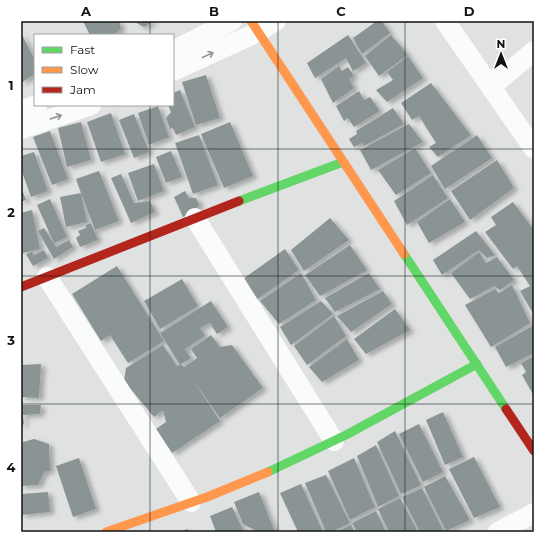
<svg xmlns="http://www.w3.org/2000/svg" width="555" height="553" font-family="Montserrat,sans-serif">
<defs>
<filter id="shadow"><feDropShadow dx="4.5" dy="2.5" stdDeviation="2" flood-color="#0004"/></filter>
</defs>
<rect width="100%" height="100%" fill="#e0e2e2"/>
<path fill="#8a9495" filter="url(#shadow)" d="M83,21H119L121,28L115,35H90Z
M133,21H155L144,27Z
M377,21H382L390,33L362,54L353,38Z
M21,33L35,60V74L21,83Z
M348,35L366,63L353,71L346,58L315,78L307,63Z
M391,35L408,55L379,76L365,56Z
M408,56L423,78L387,102L376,90L393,80L387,72Z
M339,66L342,71L348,67L354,76L349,79L354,88L333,103L321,79Z
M206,75L220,118L196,125L182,82Z
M431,83L471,135L438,157L429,147L436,143L419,116L412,120L401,103Z
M180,90L195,127L176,135L173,128L170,129L166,118L171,112L168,105H173V93Z
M359,91L364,100L370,97L380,111L354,127L348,118L344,121L336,106Z
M158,106L169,137L149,145L138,113Z
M393,108L404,124L364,146L362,143L354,147L349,139L357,134L356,131Z
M111,113L125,154L101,162L87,122Z
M134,114L149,152L134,158L119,120Z
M81,122L91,160L67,167L58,128Z
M230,122L253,176L224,188L201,134Z
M409,124L423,142L371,170L360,150Z
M50,131L68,179L52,185L33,137Z
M199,135L218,185L193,194L175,143Z
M477,135L492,158L445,189L431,166Z
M415,148L431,173L396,195L378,170Z
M171,151L182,177L166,183L156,157Z
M34,152L48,191L31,197L21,169V156Z
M497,160L514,188L470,220L451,191Z
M154,164L164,191L138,201L128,173Z
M99,171L119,221L95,230L81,193L87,222L66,227L60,197L81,193L76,179Z
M121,174L134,203L150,201L155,212L131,223L111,178Z
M433,175L448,198L407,225L394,201Z
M21,187L26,200L21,202Z
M185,191L189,198H196L199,204L196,211L183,217L174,197Z
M50,199L67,237L54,243L37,205Z
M450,199L465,222L429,243L417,222Z
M513,202L534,230V315L520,291L530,286L517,266L513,269L485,232L496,225L491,217Z
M32,210L40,249L23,253L21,245V213Z
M330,218L349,240L304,271L291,250Z
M91,223L98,240L80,247L76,238L80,235L78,231L86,228V225Z
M44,228L56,247L69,240L73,247L54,259L38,231Z
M476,231L495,255L487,258L479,250L442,275L433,260Z
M350,245L367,270L320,296L305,275Z
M285,249L299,270L256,300L243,279Z
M44,250L48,258L33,266L26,254L32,252L34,255Z
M479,252L486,263L497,257L514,280L500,290L494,286L470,299L451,273Z
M117,266L164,341L128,363L110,335L101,341L72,294Z
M301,273L316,300L279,324L260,301Z
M369,273L380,289L335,312L325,298Z
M182,279L198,306L160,329L144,301Z
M512,285L530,323L491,347L465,305L495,289L499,293Z
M383,291L392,304L351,332L337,316Z
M211,301L228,327L217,334L210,323L200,328L205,336L185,349L191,358L181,364L184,367L197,358L191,349L211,335L220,347L232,345L263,388L220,418L193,380L220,421L172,453L156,429L166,422L163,410L154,417L124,381L126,368L163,345L177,366L180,365L160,333Z
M321,301L333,314L291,345L280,327Z
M395,309L410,330L366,354L354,339Z
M334,316L346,336L307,365L294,346Z
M534,325V353L506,367L495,347Z
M347,339L359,360L322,382L309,367Z
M534,356V396L522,375L526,372L521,363Z
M41,364L39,398L21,397V365Z
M21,405H41L40,414L23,415L24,424L21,426Z
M443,412L463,457L445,465L426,420Z
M419,424L443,472L423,482L399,434Z
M395,431L421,485L401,494L377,442Z
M34,439L49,444L50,471L44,472L38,485L21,486V445H23V442Z
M376,445L399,496L378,507L357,456Z
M474,457L500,507L474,518L449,469Z
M79,458L96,509L73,517L56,466Z
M354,458L375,507L350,520L328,471Z
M326,475L350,523L331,532H326L305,483Z
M445,476L470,520L446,531L424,487Z
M301,484L323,532H298L280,493Z
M422,488L444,532H420L402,497Z
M48,492L50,512L21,515V494Z
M259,492L275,532H258L243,524L234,502Z
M400,498L418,532H389L378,509Z
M232,507L244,532H216L210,516Z
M376,511L386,532H357L352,523Z
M351,525L355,532H337Z
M188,529L189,532H179Z"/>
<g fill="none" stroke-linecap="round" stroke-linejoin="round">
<path stroke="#fafbfb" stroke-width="20" d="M445,21L534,149
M173,51L232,21
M173,71L258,32L276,21
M491,87L534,51
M21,110L37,105
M21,129L91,105
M195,218L334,441
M47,277L191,502
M498,532L534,513"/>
<path stroke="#63d668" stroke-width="9" d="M239,201L343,162
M404,254L506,409
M268,472L346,435L477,364"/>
<path stroke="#ff974d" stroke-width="9" d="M251,21L404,254
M106,532L207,497L268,472"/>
<path stroke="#b3261e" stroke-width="9" d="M21,287L239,201
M506,409L534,451"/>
</g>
<defs><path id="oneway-shaft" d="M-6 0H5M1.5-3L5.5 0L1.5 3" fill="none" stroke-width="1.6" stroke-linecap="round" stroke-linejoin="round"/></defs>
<g stroke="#919393">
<use href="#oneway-shaft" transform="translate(208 55) rotate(-25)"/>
<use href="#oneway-shaft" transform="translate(56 117) rotate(-19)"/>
</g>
<path fill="none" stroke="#111313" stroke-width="1" stroke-opacity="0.55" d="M150,21V35M278,21V532M405,21V532M150,105V532M21,149H534M21,276H534M21,404H534"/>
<rect width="555" height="553" fill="none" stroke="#ffffff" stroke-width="44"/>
<rect x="34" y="34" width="140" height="72" fill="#ffffff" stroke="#a0a1a1"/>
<rect x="42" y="47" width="20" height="6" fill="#63d668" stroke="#a0a1a1"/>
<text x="70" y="54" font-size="12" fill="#111313">Fast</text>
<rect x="42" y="67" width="20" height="6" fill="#ff974d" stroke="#a0a1a1"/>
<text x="70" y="74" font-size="12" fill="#111313">Slow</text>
<rect x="42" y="87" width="20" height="6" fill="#b3261e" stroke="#a0a1a1"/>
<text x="70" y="94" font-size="12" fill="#111313">Jam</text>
<g transform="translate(501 54)" stroke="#ffffff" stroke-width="3" paint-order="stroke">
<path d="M0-3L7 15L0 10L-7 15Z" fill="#111313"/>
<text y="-6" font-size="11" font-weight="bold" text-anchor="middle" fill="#111313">N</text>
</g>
<rect x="22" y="22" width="511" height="509" fill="none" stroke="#111313" stroke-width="1.5"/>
<g font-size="13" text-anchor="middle" font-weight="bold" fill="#111313">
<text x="86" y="16">A</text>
<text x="214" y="16">B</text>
<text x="341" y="16">C</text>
<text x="469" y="16">D</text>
<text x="11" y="90">1</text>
<text x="11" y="217">2</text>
<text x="11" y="345">3</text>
<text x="11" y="472">4</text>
</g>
</svg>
